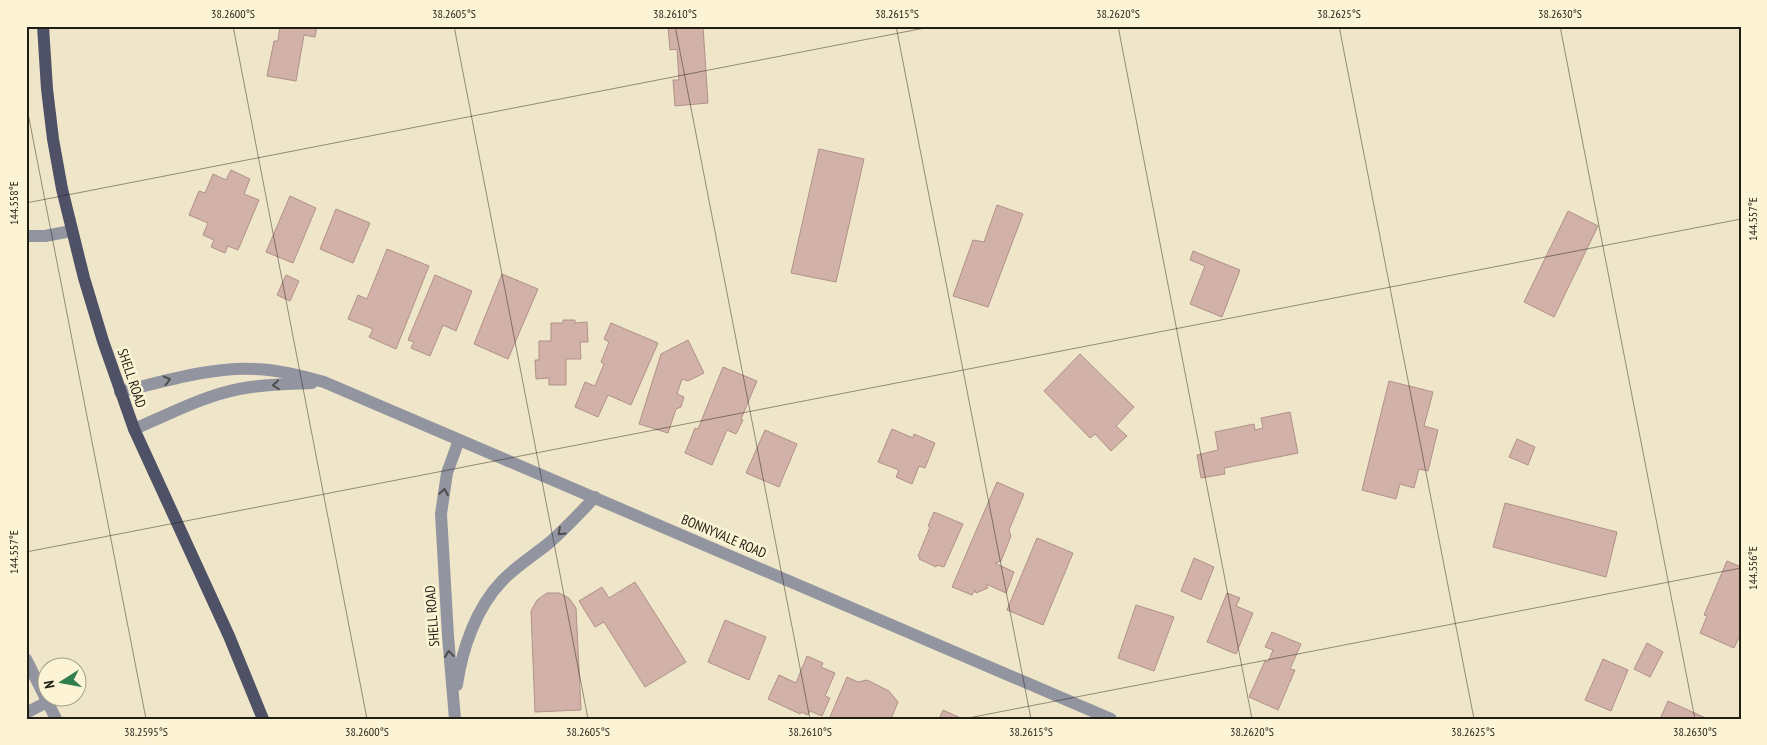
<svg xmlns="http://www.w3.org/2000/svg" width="1767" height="745" font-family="'PT Sans Narrow',sans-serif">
<rect width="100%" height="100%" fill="#efe6c9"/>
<path fill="#d1b1a8" stroke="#b09188" d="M280,26H317L315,37L304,35L296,81L267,76L274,41H278Z
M668,26H703L708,103L675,106L673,80H679L677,49L670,50Z
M819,149L864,159L836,282L791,273Z
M231,170L250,179L244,194L259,200L238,250L228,246L225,253L211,247L214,240L203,235L208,223L189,215L199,191L205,193L213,174L226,180Z
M290,196L316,208L293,263L266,252Z
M997,205L1023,214L988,307L953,296L973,240L984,242Z
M336,209L370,223L353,263L320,249Z
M1568,211L1598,226L1554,317L1524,302Z
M387,249L429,266L396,349L369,337L373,329L348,319L358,295L367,299Z
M1193,251L1240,270L1222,317L1190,304L1205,266L1190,260Z
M502,274L538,289L508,359L474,344Z
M286,275L299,281L290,301L277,295Z
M435,275L472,291L456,331L443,325L430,356L411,348L414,342L408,340Z
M563,320H575V323L587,322L588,342H580L581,359H566V385H549V378L536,379L535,360H539V341H551V323H563Z
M611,323L658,343L631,405L608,395L598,417L575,407L585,382L595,386L604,364L601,362L609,342L604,339Z
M688,340L704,373L688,381L682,379L677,394L684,397L681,407L676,409L668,433L639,424L661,354Z
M1080,354L1134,407L1116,426L1127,436L1111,451L1095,434L1090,438L1044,391Z
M723,367L757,381L741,419L743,420L736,434L727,430L712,465L685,453L695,428L698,429Z
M1389,381L1433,392L1424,426L1438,430L1428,471L1419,469L1414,488L1400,484L1396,499L1362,490Z
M1290,412L1298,453L1224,468L1225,474L1201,478L1197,455L1218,450L1215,432L1254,424L1255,430L1263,428L1261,418Z
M892,429L913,438L914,434L935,443L925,468L919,466L912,484L896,477L899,470L878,462Z
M765,430L797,444L779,487L746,473Z
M1517,439L1535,447L1528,465L1509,457Z
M997,482L1024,494L1009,530L1011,536L1001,561L995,563L1014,572L1006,593L986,584L988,588L976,593L975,590L972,595L952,587Z
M1505,503L1617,532L1606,577L1493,547Z
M934,512L963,524L944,567L937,565L936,567L919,559L920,557L918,556L930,527L928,526Z
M1037,538L1073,553L1043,625L1007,610Z
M1194,558L1214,567L1201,600L1181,591Z
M1727,561L1741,567V633L1734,648L1700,633L1707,616L1704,615Z
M635,582L686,662L645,687L604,622L595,627L579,601L602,587L609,598Z
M547,593H559L569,598L576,608L581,710L535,712L531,611L537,600Z
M1227,593L1240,598L1236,606L1253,613L1236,654L1207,642Z
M1136,605L1174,617L1154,671L1118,658Z
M725,620L766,637L749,680L708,662Z
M1272,632L1301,644L1290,669L1295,670L1278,710L1249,697L1265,661L1268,662L1273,650L1265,647Z
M1647,643L1663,652L1650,677L1634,669Z
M807,656L823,663L821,667L835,673L825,696L830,698L822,716L810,711L808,715L801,712L800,714L768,699L779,675L796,683Z
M1603,659L1628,670L1611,711L1585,700Z
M847,677L858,682L867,680L889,691L898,702L891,719H834L830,717Z
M1668,701L1708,719H1660Z
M943,710L963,719H939Z"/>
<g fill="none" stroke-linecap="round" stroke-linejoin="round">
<path stroke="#9294a0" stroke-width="12" d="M26,236H45L71,231
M120,392C161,382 214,366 256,369C280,370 302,376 324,382L1111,719
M134,429C168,415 203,396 239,389C263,384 288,384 312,383
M26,659L56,719
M457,685C462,649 476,608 502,581C516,566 533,556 549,543C565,529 580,513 595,497
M26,713L47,702
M455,719L448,636L441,514L447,473L459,440"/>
<path stroke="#4f5166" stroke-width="12" d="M43,26L47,89L53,139L62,189L84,278L103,341L134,429L229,636L263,719"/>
</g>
<defs><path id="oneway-chevron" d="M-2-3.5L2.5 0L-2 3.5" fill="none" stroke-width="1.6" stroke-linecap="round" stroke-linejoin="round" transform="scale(1.25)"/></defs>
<g stroke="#4e4d4b">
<use href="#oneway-chevron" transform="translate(167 380) rotate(-14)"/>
<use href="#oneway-chevron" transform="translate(276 385) rotate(175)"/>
<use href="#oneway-chevron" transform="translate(444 492) rotate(-81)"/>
<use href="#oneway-chevron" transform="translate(561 532) rotate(137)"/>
<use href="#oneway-chevron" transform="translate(449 654) rotate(-96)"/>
</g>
<path fill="none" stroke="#201d12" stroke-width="1" stroke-opacity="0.45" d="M233,26L367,719M454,26L588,719M675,26L810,719M896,26L1031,719M1118,26L1252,719M1339,26L1474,719M1560,26L1695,719M26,103L146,719M26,203L935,26M26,552L1741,219M963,719L1741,568"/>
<g text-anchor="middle" stroke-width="5" stroke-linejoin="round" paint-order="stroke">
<g font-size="14" fill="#201d12" stroke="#fdf4d6">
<text transform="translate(132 378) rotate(71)" y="5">SHELL ROAD</text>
<text transform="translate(724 536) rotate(23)" y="5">BONNYVALE ROAD</text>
<text transform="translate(432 616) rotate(-94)" y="5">SHELL ROAD</text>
</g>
</g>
<rect width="1767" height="745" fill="none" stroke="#fdf4d6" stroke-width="55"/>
<g transform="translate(62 682) rotate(259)"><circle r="24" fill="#fdf4d6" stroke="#a59e88"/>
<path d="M0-4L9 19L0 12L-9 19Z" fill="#317e4d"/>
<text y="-8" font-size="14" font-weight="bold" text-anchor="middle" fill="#201d12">N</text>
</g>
<rect x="28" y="28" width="1712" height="690" fill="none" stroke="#201d12" stroke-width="2"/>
<g font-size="12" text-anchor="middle" fill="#201d12">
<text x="233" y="18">38.2600°S</text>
<text x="454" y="18">38.2605°S</text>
<text x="675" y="18">38.2610°S</text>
<text x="897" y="18">38.2615°S</text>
<text x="1118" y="18">38.2620°S</text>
<text x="1339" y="18">38.2625°S</text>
<text x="1560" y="18">38.2630°S</text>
<text transform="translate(14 203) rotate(-90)" y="4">144.558°E</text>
<text transform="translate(1753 219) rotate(-90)" y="4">144.557°E</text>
<text transform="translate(14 552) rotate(-90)" y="4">144.557°E</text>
<text transform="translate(1753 568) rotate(-90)" y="4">144.556°E</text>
<text x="146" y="736">38.2595°S</text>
<text x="367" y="736">38.2600°S</text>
<text x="588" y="736">38.2605°S</text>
<text x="810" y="736">38.2610°S</text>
<text x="1031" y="736">38.2615°S</text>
<text x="1252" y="736">38.2620°S</text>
<text x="1473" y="736">38.2625°S</text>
<text x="1695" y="736">38.2630°S</text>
</g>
</svg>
